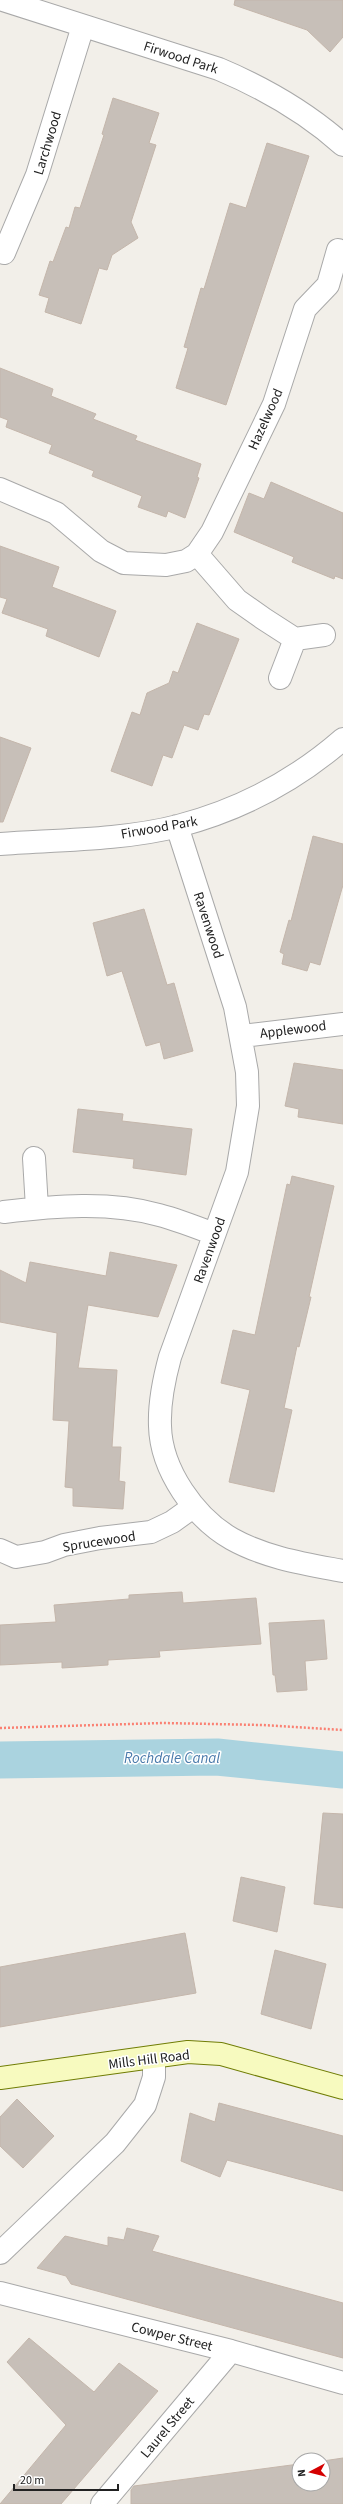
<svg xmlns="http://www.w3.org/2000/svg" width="343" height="2504" font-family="'Source Sans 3',sans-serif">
<rect width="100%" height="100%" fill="#f2efe9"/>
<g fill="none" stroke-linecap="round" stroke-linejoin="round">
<path stroke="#aad3df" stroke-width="37" d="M0,1760L217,1757L343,1770"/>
</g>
<path fill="#c7bfb8" stroke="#c4b6ab" d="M235,0H343V37L330,52L307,30L234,5Z
M113,98L159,113L149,143L156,145L131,222L138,238L112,255L107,270L99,268L81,324L45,312L49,298L39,295L50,261L53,262L66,227L69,228L75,207L80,208L104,135L102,134Z
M267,143L309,156L226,405L176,388L188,348L184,347L201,288L204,289L230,203L246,208Z
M0,368L53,389L51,396L96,414L93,419L137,436L135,440L201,464L197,477L199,478L185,518L168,511L166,517L138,507L142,496L92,476L94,471L49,453L52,445L6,427L8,420L0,417Z
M271,482L343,513V579L335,576L334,579L292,562L294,557L234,532L249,493L264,499Z
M0,546L59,567L52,587L116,611L99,657L46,636L48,629L2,613L7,599L0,597Z
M197,623L239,639L209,715L204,714L198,730L184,725L172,758L163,755L152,786L111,771L132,712L140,715L147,693L169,683L173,671L178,673Z
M0,737L31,748L3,822H0Z
M313,836L343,844V885L320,965L310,962L307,971L282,964L284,954L280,952L289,920L291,921Z
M144,909L167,985L174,983L193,1051L164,1059L160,1042L146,1046L122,971L107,976L93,923Z
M294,1063L343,1070V1124L298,1117L299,1109L285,1106Z
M78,1109L123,1114L122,1121L192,1129L186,1175L133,1168L134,1159L73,1152Z
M292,1176L334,1186L309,1297H311L299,1347L297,1346L284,1408L292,1410L274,1492L229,1482L250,1390L221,1383L233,1330L255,1335L287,1184L290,1185Z
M110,1252L177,1265L158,1317L88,1305L78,1368L117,1370L112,1447H121L119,1481L125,1482L123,1509L73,1506V1488L65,1487L69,1421L53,1420L57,1333L0,1322V1270L26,1283L30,1262L106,1276Z
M182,1592L183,1603L256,1598L261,1644L159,1651L160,1657L108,1660V1665L62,1668V1662L0,1665V1625L56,1622L54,1605L129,1599V1595Z
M324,1620L327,1659L305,1661L307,1690L277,1692L275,1675H273L269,1623Z
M323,1813L343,1814V1908L314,1904Z
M241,1877L285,1887L277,1932L233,1921Z
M185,1933L196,1993L0,2027V1967Z
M275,1950L326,1964L311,2029L261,2014Z
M17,2099L54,2136L23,2168L0,2146V2117Z
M219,2103L343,2136V2191L227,2160L220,2177L181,2161L190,2113L215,2122Z
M127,2228L159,2236L152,2251L343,2303V2358L71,2284L66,2276L37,2268L65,2236L108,2246V2237L124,2240Z
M29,2338L94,2392L119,2363L158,2391L61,2504H0L66,2425L7,2362Z
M343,2458V2504H131V2490L134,2486L299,2464V2484H323V2461Z"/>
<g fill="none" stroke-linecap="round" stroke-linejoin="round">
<defs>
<path id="street" d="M3,0L219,69C264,88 306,112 343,145
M0,251L4,253L37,175L83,26
M0,489L56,513L101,551L124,563L166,565L186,561L197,554L212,532L274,404L305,309L328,285L338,250
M197,554L237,600L264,619L295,639L324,635
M280,678L295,639
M177,826L235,1007L247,1072L248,1106L237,1172L170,1357C164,1379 159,1403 160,1426C161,1470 195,1518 232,1539C266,1558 306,1564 343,1571
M0,844C55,840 125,840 178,826C239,810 296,780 343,739
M242,1036L343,1024
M34,1158L37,1208
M4,1212C54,1206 110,1201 159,1215C178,1220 196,1227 214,1234
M0,1550L16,1557L45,1552L64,1545L100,1538L151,1532L172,1522L193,1507
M0,2253L115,2143L145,2105L154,2077V2057
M0,2293L231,2351L343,2383
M102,2504L231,2351"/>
<path id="secondary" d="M0,2078L188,2052L221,2054L343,2088"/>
</defs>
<use href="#street" stroke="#a9a9a9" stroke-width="24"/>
<use href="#secondary" stroke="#707d05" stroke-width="24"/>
<path stroke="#fa8072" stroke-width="2.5" stroke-dasharray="2 2" stroke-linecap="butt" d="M0,1728L163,1723L262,1725L343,1730"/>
<use href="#street" stroke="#fff" stroke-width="22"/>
<use href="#secondary" stroke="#f7fabf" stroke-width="22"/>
</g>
<g text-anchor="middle" stroke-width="3" stroke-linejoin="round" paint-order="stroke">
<g font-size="14" fill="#222" stroke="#fff">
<text transform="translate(181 57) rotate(18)" y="5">Firwood Park</text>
<text transform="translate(47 143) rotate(-73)" y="5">Larchwood</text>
<text transform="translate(265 419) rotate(-66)" y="5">Hazelwood</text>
<text transform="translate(159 827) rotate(-10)" y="5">Firwood Park</text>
<text transform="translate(209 925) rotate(72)" y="5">Ravenwood</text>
<text transform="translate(293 1029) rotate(-7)" y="5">Applewood</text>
<text transform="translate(209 1250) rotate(-70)" y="5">Ravenwood</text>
<text transform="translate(99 1541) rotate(-9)" y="5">Sprucewood</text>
<text transform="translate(149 2059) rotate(-7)" y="5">Mills Hill Road</text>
<text transform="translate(172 2336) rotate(14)" y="5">Cowper Street</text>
<text transform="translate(167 2427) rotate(-50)" y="5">Laurel Street</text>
</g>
<g font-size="15" font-style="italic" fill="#4a7aab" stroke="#fff">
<text x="172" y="1763">Rochdale Canal</text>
</g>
</g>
<g transform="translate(311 2472) rotate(263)"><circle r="19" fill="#ffffff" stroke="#a7a7a7"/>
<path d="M0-3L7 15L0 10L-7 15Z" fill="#d40000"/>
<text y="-6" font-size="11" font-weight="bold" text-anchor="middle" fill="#222222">N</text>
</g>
<path d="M14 2484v6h104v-6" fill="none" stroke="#222222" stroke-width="2"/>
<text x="20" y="2484" font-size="12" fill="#222222" stroke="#ffffff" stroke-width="3" paint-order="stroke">20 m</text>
</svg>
